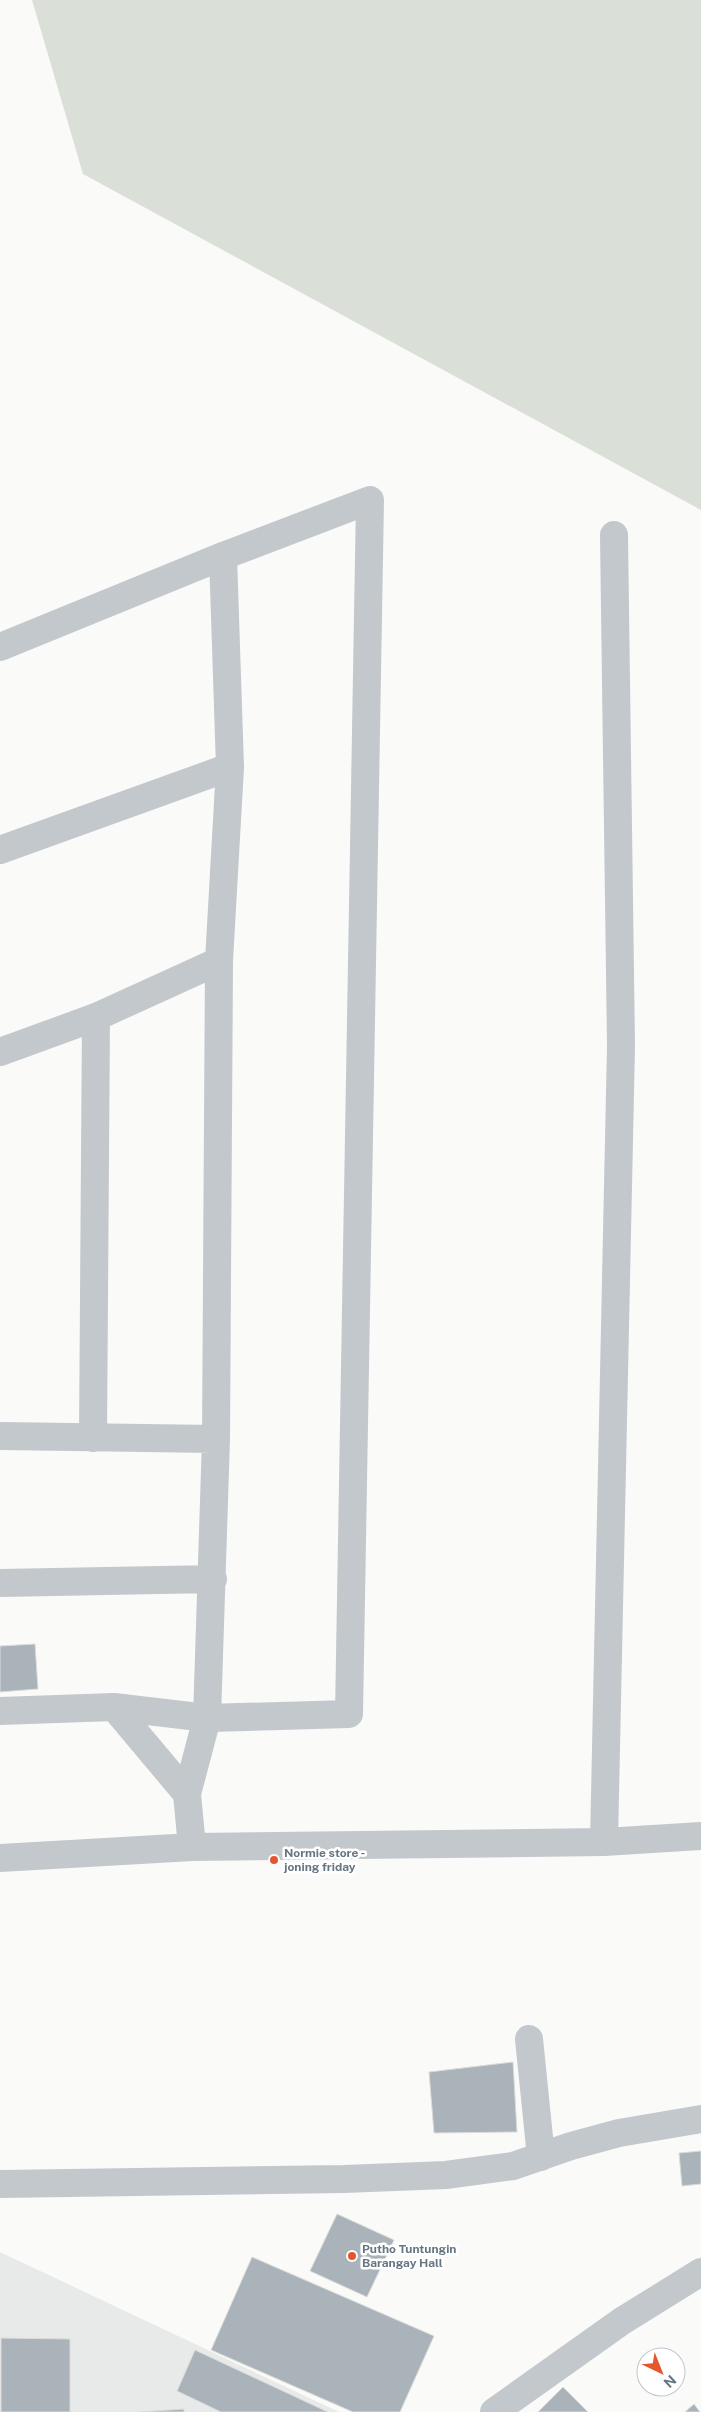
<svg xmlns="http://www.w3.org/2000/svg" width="701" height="2412" font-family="'Public Sans',sans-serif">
<rect width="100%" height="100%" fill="#fafaf8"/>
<path fill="#e8e9e9" d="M0,2252L339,2412H0Z"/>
<path fill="#dadfd7" d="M32,0H701V510L83,174Z"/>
<path fill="#aab3b9" stroke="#dcdcda" d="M35,1644L38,1689L0,1692V1646Z
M513,2062L517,2132L434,2133L429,2072Z
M701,2151V2184L682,2186L679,2153Z
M337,2214L394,2240L367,2297L310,2271Z
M252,2257L434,2336L400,2412H353L211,2350Z
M1,2338L70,2339V2412H1Z
M195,2350L328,2412H221L177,2391Z
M563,2387L588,2412H538Z
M694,2404L700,2412H685Z
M184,2409V2412H139Z"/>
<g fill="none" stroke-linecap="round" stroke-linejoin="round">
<path stroke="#c3c8cc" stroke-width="28" d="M0,647L223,556L370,500L349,1714L207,1718L114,1707L0,1711
M0,850L230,767
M0,1052L96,1017L219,961
M0,1436L216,1439
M93,1438L96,1017
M0,1583L213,1579
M114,1707L187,1794
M604,1842L621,1046L614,535
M192,1847L187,1794L207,1718L216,1439L219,961L230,767L223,556
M0,1858L192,1847L604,1842L701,1836
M529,2039L541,2157
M0,2184L344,2179L446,2175L513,2166L571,2146L619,2133L701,2119
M494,2412L622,2321L701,2272"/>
</g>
<g fill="#e4572e" stroke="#fff" stroke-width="2">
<circle cx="274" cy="1860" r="5"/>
<circle cx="352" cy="2256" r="5"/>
</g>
<g text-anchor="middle" stroke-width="5" stroke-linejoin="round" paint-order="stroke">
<g font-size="12" font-weight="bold" fill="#657683" stroke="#fff" text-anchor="start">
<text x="284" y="1857">Normie store -<tspan x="284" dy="14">joning friday</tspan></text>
<text x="362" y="2253">Putho Tuntungin<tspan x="362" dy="14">Barangay Hall</tspan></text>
</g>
</g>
<g transform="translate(661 2372) rotate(137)"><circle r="24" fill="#ffffff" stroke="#c1c8cd"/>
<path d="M0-4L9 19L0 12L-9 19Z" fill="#e4572e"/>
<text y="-8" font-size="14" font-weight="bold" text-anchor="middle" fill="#657683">N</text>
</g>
</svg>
